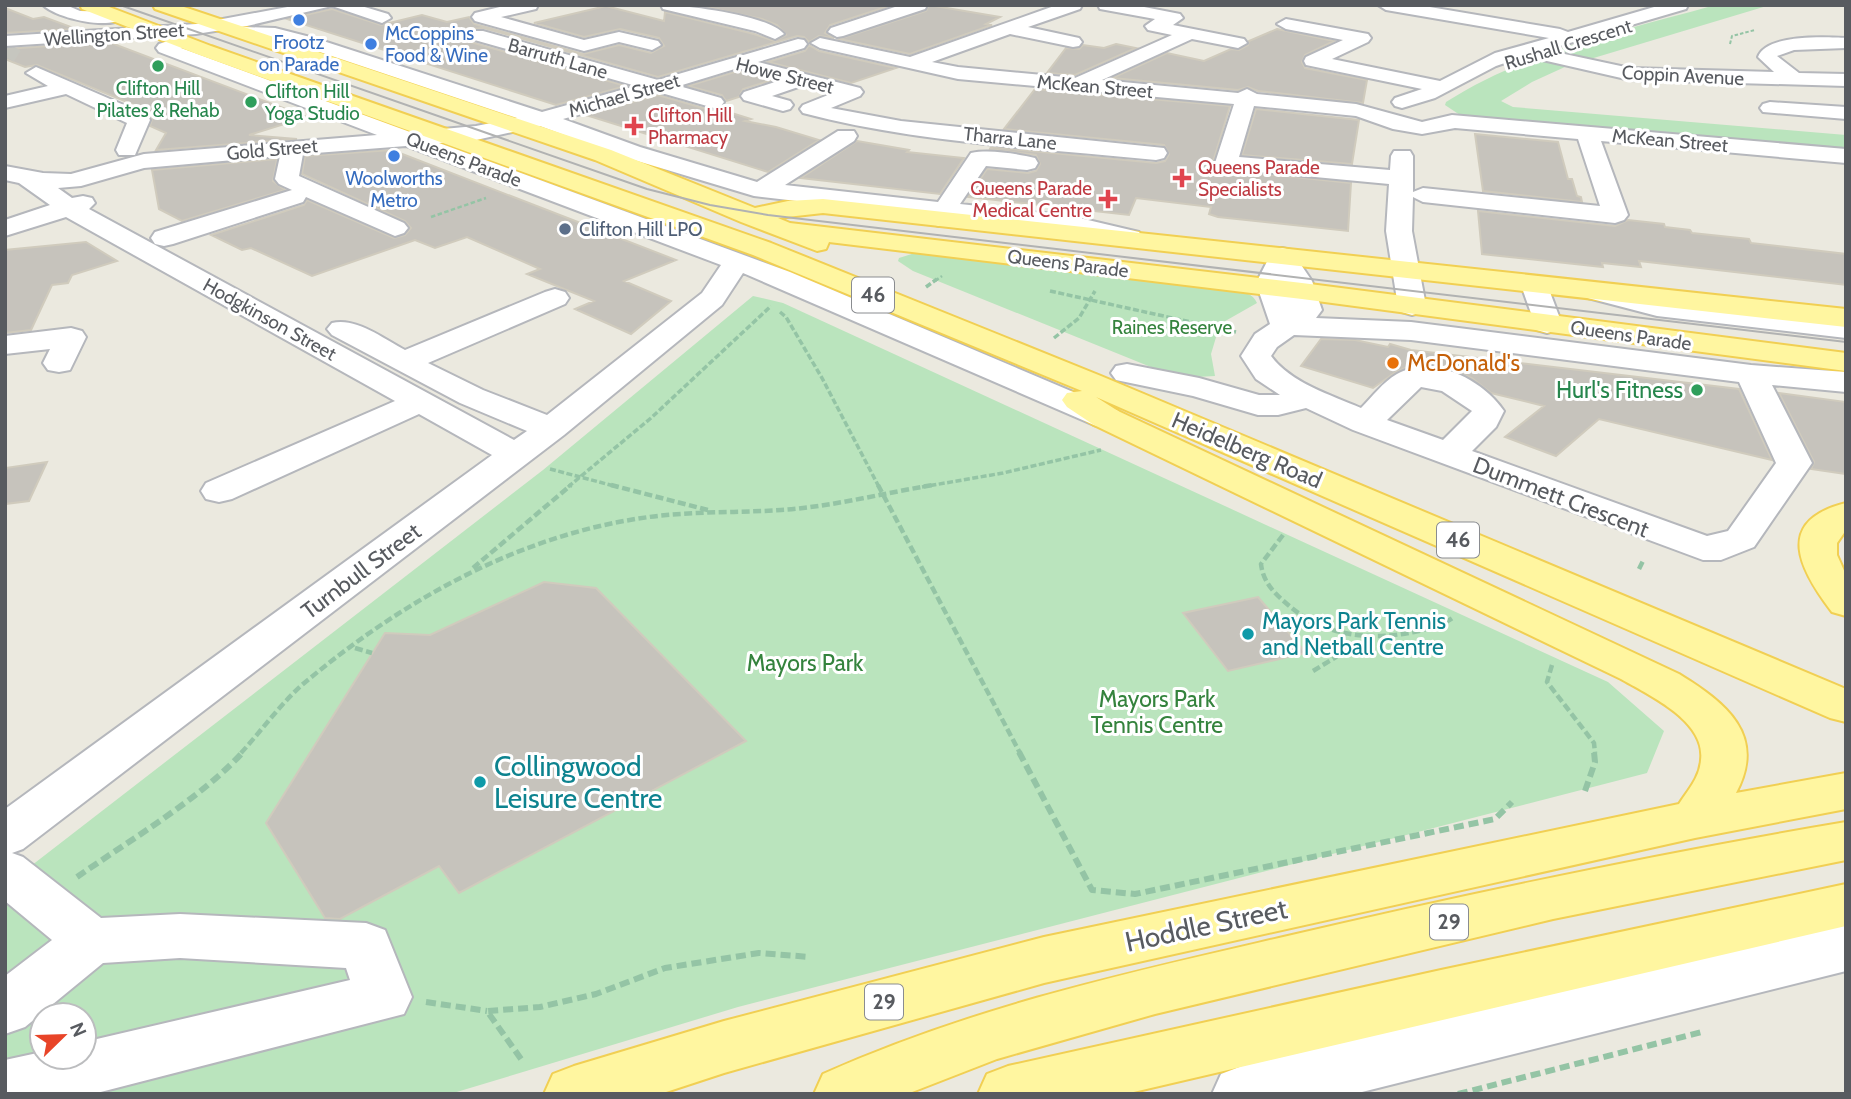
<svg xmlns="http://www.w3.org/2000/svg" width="1851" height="1099" font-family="Cabin,sans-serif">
<rect width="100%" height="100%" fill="#ebe9df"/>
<path fill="#bae4bd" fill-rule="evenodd" d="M1715,5H1770L1567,66L1532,82L1501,101L1513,107L1846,135V150L1463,117L1445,105L1446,102C1527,50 1624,31 1715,5Z
M918,252L1233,289C1243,292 1253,293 1257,303L1220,324L1211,354L1215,376L1178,378L913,271L898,261L899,258Z
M753,296L783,303L1608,682L1664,731L1647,773L738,1007L450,1094H5V886L543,470ZM42,1015H84V1057H42Z"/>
<path fill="#c6c3bc" stroke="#d0cbbd" stroke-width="2" d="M697,5H892L830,25L825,33L834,38L819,36L809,42L804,37L797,36L658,77L484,28L469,29L465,35L470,42L626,86L556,105L287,19L332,9L381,25L422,15L447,22L469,17L474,24L583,54L619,45L651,53L664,46L659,38L620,29L584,37L534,23L606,6L664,21L665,12L754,34L774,41L786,35L777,25L762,19Z
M929,5L1000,17L986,24L992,25L910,54L839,39L926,11Z
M5,8L33,19L44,17L76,29L5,33Z
M1277,29L1334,41L1305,55L1302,62L1305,68L1367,80L1363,103L1258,91L1248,87L1238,90L1112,78L1167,53L1204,61L1231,49L1239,50L1248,45L1249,41Z
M110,42L119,46L307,117L249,135L297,139L156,150L166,133L150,126L154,113L37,65L25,67L5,59V49Z
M1116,44L1136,48L1075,75L1047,73L1066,48L1079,49L1083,45L1104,48Z
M809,45L819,51L896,68L851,83L768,62L805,51Z
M738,71L772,80L743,89L739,97L726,101L722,95L688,86Z
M1035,89L1230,106L1213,162L1216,169L1351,183L1348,231L1218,217L1209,214L1211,207L1136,198L1129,215L968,197L987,169L1028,173L1036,171L1040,164L1036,155L990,149L991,147L1156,163L1165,161L1169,154L1164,145L1004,129Z
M658,95L713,111L719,109L751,119L745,121L776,127L819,140L768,172L586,115Z
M1256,109L1359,120L1352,164L1242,155Z
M1475,134L1558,142L1568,179H1572L1577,196L1581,197L1582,202L1483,191Z
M857,141L909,150L907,152L964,158L940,194L801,178Z
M392,150L676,260L624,281L671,301L631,334L575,309L594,301L527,274L540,269L467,237L435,248L415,240L312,276L251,248L242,250L211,235L304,205L307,200L394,238L405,235L411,228L405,221L302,174L305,156Z
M277,159L273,181L285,190L182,221L159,209L152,170Z
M1478,211L1615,226L1628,220L1664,224L1665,227L1690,230L1692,233L1749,239L1751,243L1846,254V285L1639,261L1641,267L1602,263L1603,267L1482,254Z
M86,242L117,261L72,275L68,283L52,285L31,330L5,333V250Z
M1321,339L1355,340L1388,347L1390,344L1411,350L1739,389L1772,460L1599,419L1556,456L1505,437L1544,406L1491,393L1472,378L1442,366H1410L1396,372L1373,388L1301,366Z
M1779,393L1846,402V474L1811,469L1814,462Z
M47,462L29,501L5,504V468Z
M544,582L596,588L746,741L459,893L439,866L340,919L325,918L266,823L385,633L430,635Z
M1258,597L1306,653L1228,671L1183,613Z"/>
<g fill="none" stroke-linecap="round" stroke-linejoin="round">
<path stroke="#c6c6bf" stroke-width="18" stroke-dasharray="18 10" stroke-linecap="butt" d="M6,57L13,46"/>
<defs>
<path id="minor" d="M43,5H66L80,11L115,12L124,17C110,31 56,18 43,5Z
M298,5H358L388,14L391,18L382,23L332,6L247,26L196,34L5,46V36L196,24Z
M508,5H538L536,9L501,17L584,40L619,32L658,41L661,45L652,50L619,42L584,51L475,21L472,17L475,13Z
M661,5C686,5 768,15 784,34L775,39L755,31L663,9Z
M901,5H927L925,9L843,36L837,37L828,32L831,28Z
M1057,5H1082L1080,9L1028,27L1079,38L1082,42L1079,46L1073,47L1010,34L932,62L958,67L1075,78L1172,35L1148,30L1145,26L1155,19L1100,9L1098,5H1134L1180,14L1183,18L1173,25L1244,39L1247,43L1238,48L1192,39L1102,80L1238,93L1247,89L1257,94L1356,104L1422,122L1452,115L1846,149V163L1601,141L1628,215L1624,220L1615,223L1423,202L1413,197L1412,231L1426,306L1422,312L1412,315L1402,312L1398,306L1386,231L1389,184L1218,168L1215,163L1234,104L958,79L820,48L811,43L820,38L910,57ZM1254,106L1356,116L1393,129L1422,134L1455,128L1578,139L1600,206L1423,188L1413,192V156L1410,151H1394L1391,156L1390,170L1239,157Z
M1378,5H1418L1560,29L1568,32L1661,5H1688L1686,9L1546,50L1630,68L1774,72L1758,57C1766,34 1825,37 1846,38V48L1794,50L1777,56L1799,73L1846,74V86L1630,80L1525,56L1496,66L1435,98L1402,108L1395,106L1392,102L1395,98L1422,89L1306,65L1304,61L1306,57L1343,40L1286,29L1277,24L1286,19L1368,34L1371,38L1368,42L1332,59L1440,81L1495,53L1549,38L1386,10Z
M244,27L275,28L314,38L542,112L636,86L471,39L468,35L471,31H483L658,80L798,39L804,40L807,44L804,48L758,62L860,88L863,92L860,96L831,108L901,121L1164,148L1167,153L1164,158L1156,160C1038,148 917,143 803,113L800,109L803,105L833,93L804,85L772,96L790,101L793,105L790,109L783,111L744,100L741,96L744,92L781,80L738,68L679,86L721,98L724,102L721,106L714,108L658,92L563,119L640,147L757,182L838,131H854L857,136L854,141L785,185L938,202L971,153C990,149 1017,154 1035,158L1038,163L1035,168L1027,170L986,166L960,204L1071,216L1139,232L1143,238L1139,244L1130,246L1071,232L951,218L948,223L939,226L930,223L926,218L928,216L754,196L624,157L540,126L476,140L439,143L790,272L1118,411L1123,418L1118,425L1106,428L1094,425L743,273L722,305L564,435L23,849L12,853L23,857L101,918L180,914L366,923L385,930L412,997L404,1014L93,1094H5V1060L42,1052V1057H84V1042L350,980L346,968L180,958L103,963L25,1027L5,1034V976L52,940L5,901V809L492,455L419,414L232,499L219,502L206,499L201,491L206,483L395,401L66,217L5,236V220L50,205L19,183L5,180V166L43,173L71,174L144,154L377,135L159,52L156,48L159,44L182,36L191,41L181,48L410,132L476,126L517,118L302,46L274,38L238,36L235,32ZM406,146L721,265L702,293L547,415L483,390L428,363L565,304L569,298L565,292L555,289L545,292L405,350C384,339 356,317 332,323L327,329L332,335L460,403L527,431L514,440L89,209L95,203L92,198L83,196L72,198L58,188L81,186L144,168L280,156L275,179L279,184L292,190L155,232L151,238L155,244L164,246L173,244L303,202L306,197L395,236L404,233L408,228L404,223L299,176L303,154Z
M36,67L147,115L150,120L135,155H119L116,150L127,123L66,94L5,108V96L48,86L26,73Z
M1770,102L1846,107V119L1763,112L1760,108L1763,104Z
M1282,248L1291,250L1312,281L1322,310L1316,318L1411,322L1751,365L1846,372V392L1772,385L1812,463L1754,547L1721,560H1703L1353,430L1306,408L1278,415H1258L1193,396L1116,380L1111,373L1116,366L1127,364L1199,378L1259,395H1280L1256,379L1241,356L1255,334L1270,324L1256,283L1273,250ZM1294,335L1411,340L1739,382L1776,463L1728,531L1707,536L1472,451L1496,427L1504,411C1483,380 1434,354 1397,374C1383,382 1372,397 1361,408C1331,395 1291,383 1271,356L1277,347ZM1421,387L1442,391L1472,411L1443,440L1387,420Z
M1535,277L1545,279L1562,324L1557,330L1547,333L1537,330L1521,285L1525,279Z
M1598,284L1657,298L1846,320V338L1657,316L1588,298L1584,292L1588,286Z
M71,328L82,331L86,337L70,370L59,372L48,370L43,363L50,349L5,354V336Z
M1846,925V971L1354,1094H1212L1221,1074L1242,1066Z"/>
<path id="major" d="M80,5H104L211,46L771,243L1101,376L1846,689V722L1830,718L1096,397L1118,411L1679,674C1726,703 1767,735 1736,793L1846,773V809L1695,838L1044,983L724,1073L660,1094H544L553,1074L574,1066L724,1021L1044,937L1679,804C1688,790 1700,777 1701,760C1706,721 1649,695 1621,679L1094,425L1067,407L1062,400L1067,393L1082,391L753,255L197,54L82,9Z
M153,5H178L611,150L755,208L788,201L823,199L1846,309V327L823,213L778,218L790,223L1302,283L1846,353V371L1302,299L829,242L826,249L817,251L741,222L595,160L155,9Z
M1846,503V530L1837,543V555L1846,575V616L1832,612C1800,570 1773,521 1846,503Z
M1846,822V860L1553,919L1155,1014L997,1059L907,1094H814L823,1074C974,1007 1119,975 1279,938C1467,894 1656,854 1846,822Z
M1846,884V926L1125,1094H978L987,1074L1008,1066L1441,970Z"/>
</defs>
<use href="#minor" stroke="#b5b7bc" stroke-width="4"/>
<use href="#major" stroke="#f1cf53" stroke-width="4"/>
<path stroke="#94c4a5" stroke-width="2" stroke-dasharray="3.5 2" stroke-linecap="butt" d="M1730,44L1732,36L1755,30"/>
<path stroke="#94c4a5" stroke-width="2.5" stroke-dasharray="4.5 2.5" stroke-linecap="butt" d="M431,217L486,198
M935,281L942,276"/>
<path stroke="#94c4a5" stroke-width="3.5" stroke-dasharray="6 2.5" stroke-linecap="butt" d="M926,287L937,279
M1050,291L1236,332
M780,312L786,317L822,378L879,487
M1054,338L1079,318L1095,291
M550,469L618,487
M568,487L651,418L771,306
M922,487L1003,473L1101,450"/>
<path stroke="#94c4a5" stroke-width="4.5" stroke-dasharray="8 3.5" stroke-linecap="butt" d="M611,485L708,510
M878,485L1020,753
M1283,535L1261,564C1263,582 1274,593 1287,604C1323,636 1368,641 1414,632C1428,629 1442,626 1454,617
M473,568L571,485
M1639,569L1644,559
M355,648L372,653
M1552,665L1547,682L1594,743L1595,753
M1313,671L1336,657L1344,635
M241,753C263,729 284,699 309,679C407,598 522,534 649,517C693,511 737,513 781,510C830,507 884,493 933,485"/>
<path stroke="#94c4a5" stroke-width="6" stroke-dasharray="10 5" stroke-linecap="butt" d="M1019,752L1092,890L1135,894L1495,819L1512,802
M1585,791L1595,762L1594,752
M77,877C130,840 200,799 243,752
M426,1002L487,1011
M521,1059L487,1011L540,1007L596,994L665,968L759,953L810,957
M1458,1094L1702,1032"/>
<use href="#minor" fill="#fff" fill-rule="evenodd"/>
<use href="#major" fill="#fff6a0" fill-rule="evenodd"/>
<path stroke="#b1b2b2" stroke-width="2" d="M120,5L647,189L710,205L768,215L1846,342"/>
</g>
<g fill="#3f7fe0" stroke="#fff" stroke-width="2.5">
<circle cx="299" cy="20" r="7"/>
<circle cx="371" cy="44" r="7"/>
<circle cx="394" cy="156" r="7"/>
</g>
<g fill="#2e9e5b" stroke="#fff" stroke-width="2.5">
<circle cx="158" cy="66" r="7"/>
<circle cx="251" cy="102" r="7"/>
<circle cx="1697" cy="390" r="7"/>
</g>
<g fill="#e0444e" stroke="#fff" stroke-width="2.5">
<path d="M630.5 115.5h7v7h7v7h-7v7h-7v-7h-7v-7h7z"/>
<path d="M1178.5 167.5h7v7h7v7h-7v7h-7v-7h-7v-7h7z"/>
<path d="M1104.5 188.5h7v7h7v7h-7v7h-7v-7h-7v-7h7z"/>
</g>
<circle fill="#5c6f8a" stroke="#fff" stroke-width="2.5" cx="565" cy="229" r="7"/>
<circle fill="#e8710a" stroke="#fff" stroke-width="2.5" cx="1393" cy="363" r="7"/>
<g fill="#0f9aa8" stroke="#fff" stroke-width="2.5">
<circle cx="1248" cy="634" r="7"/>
<circle cx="480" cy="782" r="7"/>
</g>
<g text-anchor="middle" stroke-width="6" stroke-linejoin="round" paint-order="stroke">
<g font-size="19" fill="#366cbe" stroke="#fff">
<text x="385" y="40" text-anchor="start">McCoppins<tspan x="385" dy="22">Food &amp; Wine</tspan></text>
<text x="299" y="49">Frootz<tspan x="299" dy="22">on Parade</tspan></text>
<text x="394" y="185">Woolworths<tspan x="394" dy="22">Metro</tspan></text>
</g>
<g font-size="19" fill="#585b60" stroke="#fff">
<text transform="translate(114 34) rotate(-4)" y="7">Wellington Street</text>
<text transform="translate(1568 44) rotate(-17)" y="7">Rushall Crescent</text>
<text transform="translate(558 58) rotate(16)" y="7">Barruth Lane</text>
<text transform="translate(785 75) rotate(14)" y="7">Howe Street</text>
<text transform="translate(1683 75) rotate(3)" y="7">Coppin Avenue</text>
<text transform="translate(1095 86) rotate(5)" y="7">McKean Street</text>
<text transform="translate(624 95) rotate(-16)" y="7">Michael Street</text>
<text transform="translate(1010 138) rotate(6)" y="7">Tharra Lane</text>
<text transform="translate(1670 140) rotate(5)" y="7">McKean Street</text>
<text transform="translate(272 149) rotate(-5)" y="7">Gold Street</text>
<text transform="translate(464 159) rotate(21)" y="7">Queens Parade</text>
<text transform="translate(1068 263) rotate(7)" y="7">Queens Parade</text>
<text transform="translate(270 319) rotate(29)" y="7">Hodgkinson Street</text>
<text transform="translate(1631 335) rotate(8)" y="7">Queens Parade</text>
</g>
<g font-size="19" fill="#27864d" stroke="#fff">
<text x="158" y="95">Clifton Hill<tspan x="158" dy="22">Pilates &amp; Rehab</tspan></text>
<text x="265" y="98" text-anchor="start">Clifton Hill<tspan x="265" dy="22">Yoga Studio</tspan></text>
</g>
<g font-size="19" fill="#be3a42" stroke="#fff" text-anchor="start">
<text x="648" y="122">Clifton Hill<tspan x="648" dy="22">Pharmacy</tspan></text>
<text x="1198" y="174">Queens Parade<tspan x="1198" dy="22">Specialists</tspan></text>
<text x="1092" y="195" text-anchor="end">Queens Parade<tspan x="1092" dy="22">Medical Centre</tspan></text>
</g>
<g font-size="19" fill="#4e5e75" stroke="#fff" text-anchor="start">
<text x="579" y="236">Clifton Hill LPO</text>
</g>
<g font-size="19" fill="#34833d" stroke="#fff">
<text x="1172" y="334">Raines Reserve</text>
</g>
<g fill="#fff" stroke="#8a8c90" stroke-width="2">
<rect x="852" y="277.5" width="42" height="35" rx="5"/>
<rect x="1437" y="522.5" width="42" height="35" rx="5"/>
<rect x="1430" y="904.5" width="38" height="35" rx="5"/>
<rect x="865" y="984.5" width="38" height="35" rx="5"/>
</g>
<g font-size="21" font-weight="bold" fill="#585b60">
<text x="873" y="302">46</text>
<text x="1458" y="547">46</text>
<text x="1449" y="929">29</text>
<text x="884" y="1009">29</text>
</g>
<g font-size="23" fill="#c56008" stroke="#fff" text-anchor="start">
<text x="1407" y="371">McDonald's</text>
</g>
<g font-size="23" fill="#27864d" stroke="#fff" text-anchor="end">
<text x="1683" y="398">Hurl's Fitness</text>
</g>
<g font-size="23" fill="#585b60" stroke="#fff">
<text transform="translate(1247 450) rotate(23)" y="8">Heidelberg Road</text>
<text transform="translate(1561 497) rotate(21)" y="8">Dummett Crescent</text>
<text transform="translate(361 571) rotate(-37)" y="8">Turnbull Street</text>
</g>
<g font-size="23" fill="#0d838f" stroke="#fff" text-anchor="start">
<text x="1262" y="629">Mayors Park Tennis<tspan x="1262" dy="26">and Netball Centre</tspan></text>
</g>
<g font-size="23" fill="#34833d" stroke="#fff">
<text x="805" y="671">Mayors Park</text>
<text x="1157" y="707">Mayors Park<tspan x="1157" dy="26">Tennis Centre</tspan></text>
</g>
<g font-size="28" fill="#0d838f" stroke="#fff" text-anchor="start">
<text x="494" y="776">Collingwood<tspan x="494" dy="32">Leisure Centre</tspan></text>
</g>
<g font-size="28" fill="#585b60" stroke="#fff">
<text transform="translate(1206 925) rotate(-12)" y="10">Hoddle Street</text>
</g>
</g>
<rect width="1851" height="1099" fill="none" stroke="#585b60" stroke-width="14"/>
<g transform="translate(63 1036) rotate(67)"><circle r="33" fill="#ffffff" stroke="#bcbdbf" stroke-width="2"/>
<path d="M0-5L12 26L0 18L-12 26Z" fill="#e84428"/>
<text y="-10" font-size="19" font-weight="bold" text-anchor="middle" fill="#585b60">N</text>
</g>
</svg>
